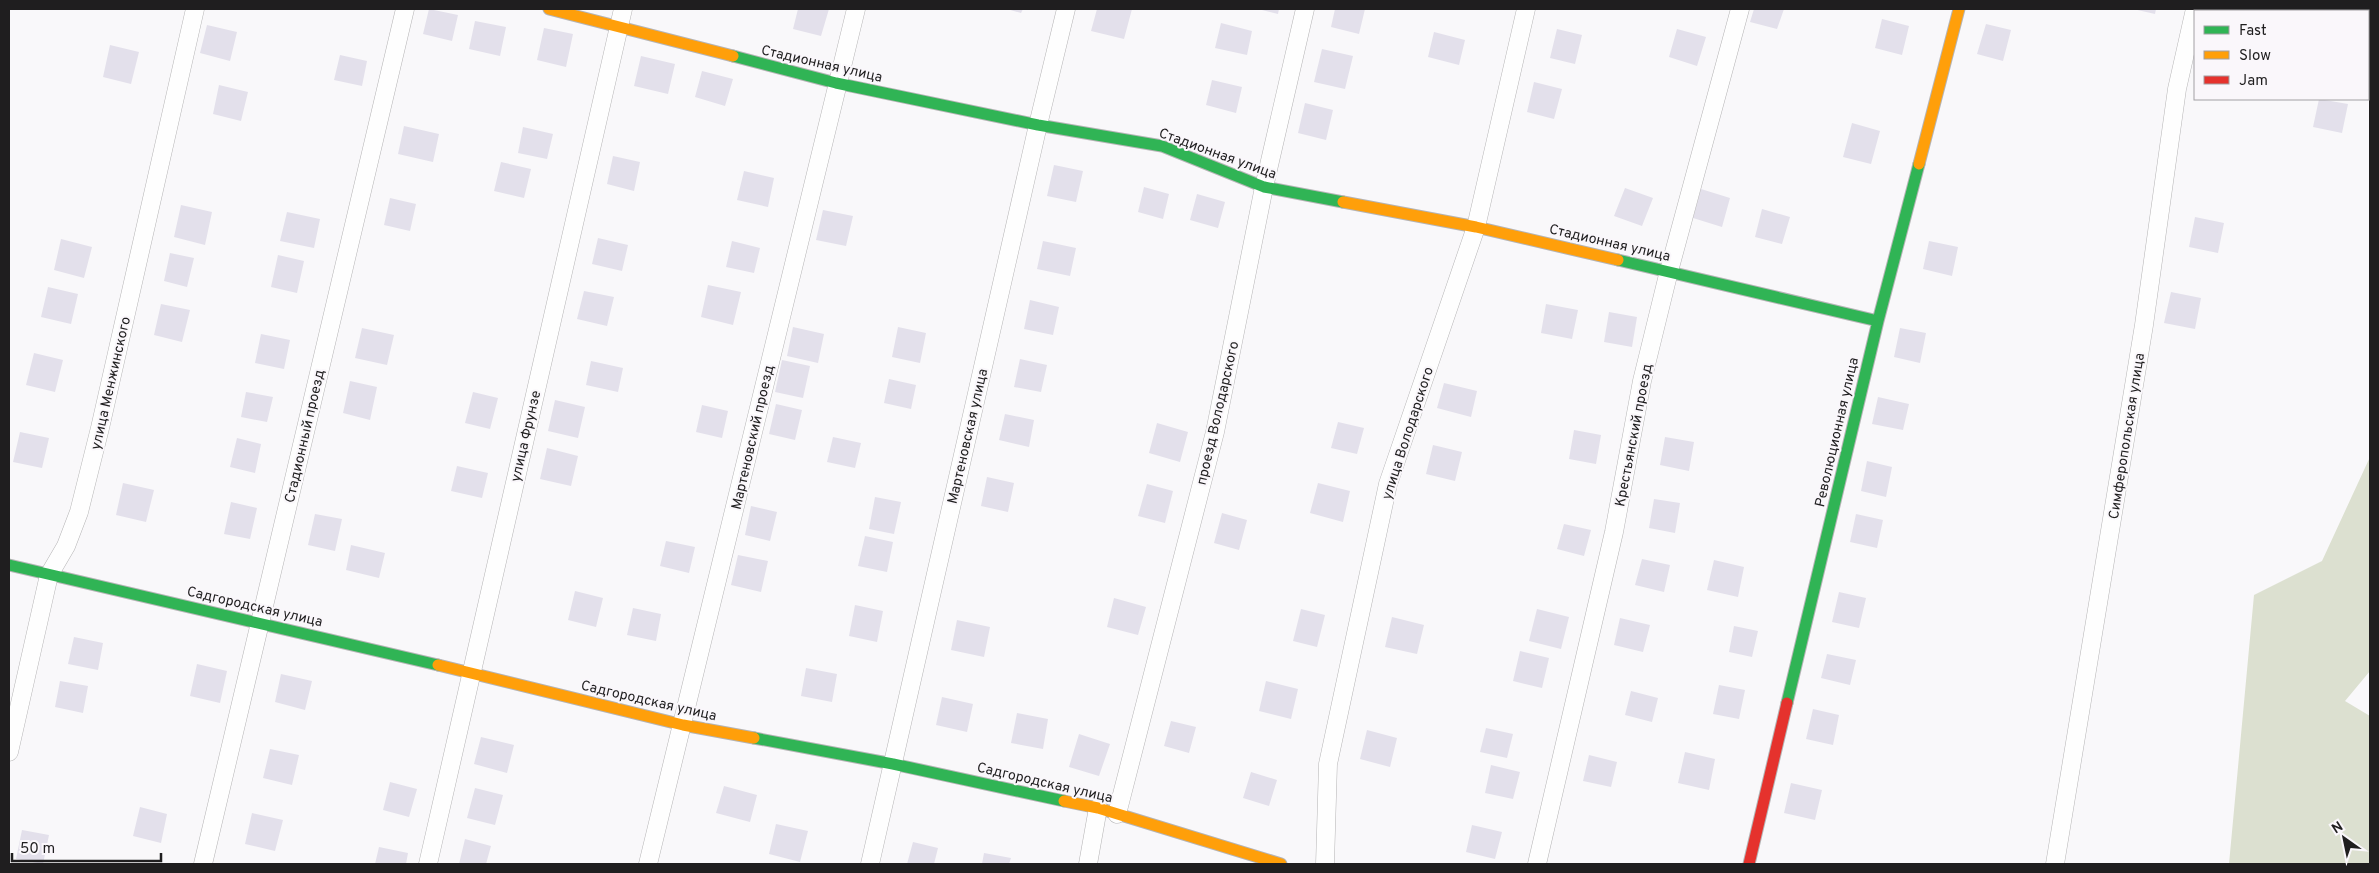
<svg xmlns="http://www.w3.org/2000/svg" width="2379" height="873" font-family="Overpass,sans-serif">
<rect width="100%" height="100%" fill="#f9f8fa"/>
<path fill="#dce0d0" d="M2370,457V671L2345,701L2370,716V864H2229L2254,595L2322,561Z"/>
<path fill="#e3e0eb" d="M429,9L458,15L452,41L423,34Z
M798,9H829L821,36L793,29Z
M1007,9H1023L1021,13Z
M1097,9H1132L1124,39L1091,31Z
M1258,9H1279L1278,14Z
M1335,9H1365L1359,34L1331,27Z
M1754,9H1784L1777,29L1750,22Z
M2133,9H2156L2155,14Z
M1882,19L1909,26L1902,55L1875,48Z
M475,21L506,27L500,56L469,49Z
M1221,23L1252,31L1247,55L1215,48Z
M1986,24L2011,30L2003,61L1977,54Z
M207,25L237,32L230,61L200,53Z
M544,28L573,34L566,67L537,60Z
M1557,29L1582,35L1575,64L1550,58Z
M1677,29L1706,37L1697,66L1669,57Z
M1434,32L1465,40L1459,65L1428,57Z
M110,45L139,52L131,84L103,77Z
M1322,49L1353,56L1345,89L1314,82Z
M340,55L367,61L362,86L334,80Z
M641,56L675,64L668,94L634,86Z
M702,71L733,79L725,106L695,97Z
M1212,80L1242,87L1236,113L1206,105Z
M1534,82L1562,89L1554,119L1527,112Z
M219,85L248,92L241,121L213,114Z
M2319,99L2348,104L2342,133L2313,127Z
M1305,103L1333,110L1326,140L1298,133Z
M1852,123L1880,131L1871,164L1843,157Z
M404,126L439,134L433,162L398,154Z
M523,127L553,134L547,159L518,153Z
M613,156L640,162L634,191L607,184Z
M501,162L531,169L524,198L494,191Z
M1054,165L1083,171L1076,202L1047,196Z
M744,171L774,178L768,207L737,200Z
M1144,187L1169,194L1163,219L1138,212Z
M1625,188L1653,198L1642,226L1614,216Z
M1701,189L1730,198L1722,227L1693,218Z
M1197,194L1225,202L1218,228L1190,220Z
M390,198L416,204L410,231L384,225Z
M181,205L212,212L205,245L174,237Z
M1762,209L1790,217L1782,244L1755,237Z
M823,210L853,216L846,246L816,240Z
M287,212L320,219L314,248L280,241Z
M2195,217L2224,223L2218,253L2189,247Z
M598,238L628,245L622,271L592,264Z
M61,239L92,247L84,278L54,270Z
M732,241L760,248L754,273L726,267Z
M1043,241L1076,248L1070,276L1037,269Z
M1929,241L1958,247L1952,276L1923,269Z
M170,253L194,258L187,287L164,281Z
M278,255L304,261L297,293L271,287Z
M708,285L741,292L733,325L701,317Z
M48,287L78,294L71,324L41,317Z
M584,291L614,297L607,326L577,319Z
M2171,292L2201,298L2195,329L2164,323Z
M1030,300L1059,307L1053,335L1024,329Z
M161,304L190,310L182,342L154,335Z
M1546,304L1578,310L1572,339L1541,333Z
M1609,312L1637,317L1632,347L1604,342Z
M793,327L824,334L818,363L787,356Z
M898,327L926,333L920,363L892,357Z
M362,328L394,335L387,365L355,358Z
M1900,328L1926,333L1920,363L1894,357Z
M261,334L290,340L284,369L255,363Z
M34,353L63,360L55,392L26,385Z
M1020,359L1047,365L1041,392L1014,387Z
M782,360L810,366L803,398L775,392Z
M591,361L623,368L618,392L586,385Z
M889,379L916,385L911,409L884,403Z
M350,381L377,387L370,420L343,413Z
M1444,383L1477,391L1471,417L1437,408Z
M246,392L273,397L267,422L241,417Z
M473,392L498,398L490,429L465,423Z
M1878,397L1909,404L1903,430L1872,424Z
M555,400L585,407L578,438L548,431Z
M776,404L802,410L795,440L769,434Z
M702,405L728,411L722,438L696,432Z
M1005,414L1034,420L1029,447L999,440Z
M1338,422L1364,428L1357,454L1331,448Z
M1157,423L1188,432L1180,462L1149,453Z
M1574,430L1601,435L1596,464L1569,459Z
M20,432L49,438L42,468L13,462Z
M833,437L861,443L855,468L827,462Z
M1665,437L1694,442L1689,471L1660,465Z
M237,438L261,444L255,473L230,467Z
M1433,445L1462,452L1455,481L1426,474Z
M547,448L578,456L571,486L540,479Z
M1867,461L1892,467L1886,497L1861,491Z
M457,466L488,473L482,498L451,491Z
M987,477L1014,483L1008,512L981,506Z
M123,483L154,490L146,522L116,515Z
M1318,483L1350,491L1343,522L1310,513Z
M1147,484L1173,491L1165,523L1138,516Z
M875,497L901,502L894,534L869,529Z
M1654,499L1680,503L1675,533L1649,528Z
M231,502L257,508L250,539L224,534Z
M751,506L777,512L770,541L745,535Z
M1222,513L1247,520L1239,550L1214,543Z
M315,514L342,519L335,551L308,545Z
M1856,514L1883,520L1877,548L1850,542Z
M1564,524L1591,530L1584,556L1557,549Z
M865,536L893,542L887,572L858,566Z
M666,541L695,547L689,573L660,566Z
M351,545L385,553L379,578L346,570Z
M738,555L768,561L761,592L731,585Z
M1642,559L1670,565L1664,592L1635,585Z
M1714,560L1744,567L1738,597L1707,590Z
M575,591L603,598L596,627L568,620Z
M1839,592L1866,598L1859,628L1832,622Z
M1114,598L1146,607L1138,635L1107,627Z
M855,605L883,611L877,642L849,636Z
M633,608L661,614L656,641L627,635Z
M1301,609L1325,615L1317,647L1293,641Z
M1537,609L1569,617L1561,649L1529,641Z
M1392,617L1424,625L1417,654L1385,647Z
M1620,618L1650,625L1643,652L1614,645Z
M957,620L990,627L984,657L951,650Z
M1734,626L1758,631L1752,657L1729,652Z
M74,637L103,643L98,670L68,664Z
M1520,651L1549,658L1542,688L1513,681Z
M1827,654L1856,660L1850,685L1821,678Z
M197,664L227,671L220,703L190,696Z
M806,668L837,674L832,702L801,696Z
M281,674L312,681L305,710L275,702Z
M60,681L88,686L83,713L55,707Z
M1266,681L1298,689L1291,719L1259,711Z
M1719,685L1745,690L1739,719L1713,714Z
M1631,691L1658,698L1652,722L1625,715Z
M942,697L973,704L967,732L936,725Z
M1813,709L1839,715L1833,745L1806,739Z
M1017,713L1048,719L1043,749L1011,743Z
M1171,721L1196,727L1189,753L1164,746Z
M1486,728L1513,734L1507,758L1480,752Z
M1367,730L1397,738L1390,767L1360,759Z
M1079,734L1110,744L1099,776L1069,767Z
M481,737L514,745L507,773L474,764Z
M270,749L299,755L292,785L263,778Z
M1685,752L1715,759L1709,790L1678,783Z
M1589,755L1617,762L1611,787L1583,781Z
M1491,765L1520,772L1513,799L1485,793Z
M1251,772L1277,780L1269,806L1243,798Z
M390,782L417,789L409,817L383,810Z
M1791,783L1822,790L1815,820L1784,813Z
M724,786L757,795L750,822L716,813Z
M475,788L503,795L495,825L467,818Z
M140,807L167,814L161,843L133,836Z
M252,813L283,820L275,851L245,844Z
M776,824L808,831L800,862L769,854Z
M1472,825L1502,832L1495,859L1466,852Z
M22,830L49,835L43,864L16,859Z
M465,839L491,846L486,864H459Z
M913,842L938,848L934,864H907Z
M379,847L408,853L406,864H375Z
M984,853L1011,858L1009,864H982Z"/>
<g fill="none" stroke-linecap="round" stroke-linejoin="round">
<defs>
<path id="street" d="M2368,41L2370,33
M9,752L49,575L66,546L79,512L100,428L195,9
M1117,814L1215,432L1264,187L1305,9
M203,864L405,9
M428,864L623,9
M648,864L856,9
M870,864L1038,125L1066,9
M1088,864L1098,808
M1325,864L1328,764L1388,484L1476,227L1526,9
M1537,864L1614,532L1642,381L1669,271L1740,9
M2055,864L2144,325L2177,89L2195,9"/>
<path id="fast" d="M733,56L836,83L1038,125L1162,146L1264,187L1343,202
M1618,260L1878,321
M9,565L438,665
M1787,703L1878,321L1919,164
M754,738L893,764L1064,801"/>
<path id="slow" d="M549,9L733,56
M1919,164L1959,9
M1343,202L1476,227L1618,260
M438,665L683,725L754,738
M1064,801L1098,808L1281,864"/>
<path id="jam" d="M1749,864L1787,703"/>
</defs>
<use href="#street" stroke="#b5b4b5" stroke-width="19"/>
<use href="#fast" stroke="#b5b4b5" stroke-width="13"/>
<use href="#slow" stroke="#b5b4b5" stroke-width="13"/>
<use href="#jam" stroke="#b5b4b5" stroke-width="13"/>
<use href="#street" stroke="#fefefe" stroke-width="18"/>
<use href="#fast" stroke="#30b455" stroke-width="11"/>
<use href="#slow" stroke="#ff9f0a" stroke-width="11"/>
<use href="#jam" stroke="#e5322d" stroke-width="11"/>
</g>
<g text-anchor="middle" stroke-width="4" stroke-linejoin="round" paint-order="stroke">
<g font-size="14" fill="#1f1e1f" stroke="#faf7fb">
<text transform="translate(822 63) rotate(13)" y="5">Стадионная улица</text>
<text transform="translate(1218 153) rotate(20)" y="5">Стадионная улица</text>
<text transform="translate(1610 242) rotate(13)" y="5">Стадионная улица</text>
<text transform="translate(110 383) rotate(-77)" y="5">улица Менжинского</text>
<text transform="translate(1217 413) rotate(-77)" y="5">проезд Володарского</text>
<text transform="translate(1836 432) rotate(-77)" y="5">Революционная улица</text>
<text transform="translate(1407 433) rotate(-72)" y="5">улица Володарского</text>
<text transform="translate(1633 435) rotate(-79)" y="5">Крестьянский проезд</text>
<text transform="translate(304 436) rotate(-77)" y="5">Стадионный проезд</text>
<text transform="translate(525 436) rotate(-77)" y="5">улица Фрунзе</text>
<text transform="translate(967 436) rotate(-77)" y="5">Мартеновская улица</text>
<text transform="translate(2126 436) rotate(-81)" y="5">Симферопольская улица</text>
<text transform="translate(752 437) rotate(-77)" y="5">Мартеновский проезд</text>
<text transform="translate(255 606) rotate(13)" y="5">Садгородская улица</text>
<text transform="translate(649 700) rotate(13)" y="5">Садгородская улица</text>
<text transform="translate(1045 782) rotate(13)" y="5">Садгородская улица</text>
</g>
</g>
<rect width="2379" height="873" fill="none" stroke="#1f1e1f" stroke-width="20"/>
<rect x="2194" y="10" width="175" height="90" fill="#faf7fb" stroke="#a2a0a3"/>
<rect x="2204" y="26" width="25" height="8" fill="#30b455" stroke="#a2a0a3"/>
<text x="2239" y="35" font-size="15" fill="#1f1e1f">Fast</text>
<rect x="2204" y="51" width="25" height="8" fill="#ff9f0a" stroke="#a2a0a3"/>
<text x="2239" y="60" font-size="15" fill="#1f1e1f">Slow</text>
<rect x="2204" y="76" width="25" height="8" fill="#e5322d" stroke="#a2a0a3"/>
<text x="2239" y="85" font-size="15" fill="#1f1e1f">Jam</text>
<g transform="translate(2344 838) rotate(327)" stroke="#faf7fb" stroke-width="4" paint-order="stroke">
<path d="M0-4L9 19L0 12L-9 19Z" fill="#1f1e1f"/>
<text y="-8" font-size="14" font-weight="bold" text-anchor="middle" fill="#1f1e1f">N</text>
</g>
<path d="M12 853v8h149v-8" fill="none" stroke="#1f1e1f" stroke-width="2.5"/>
<text x="20" y="853" font-size="15" fill="#1f1e1f" stroke="#faf7fb" stroke-width="4" paint-order="stroke">50 m</text>
</svg>
